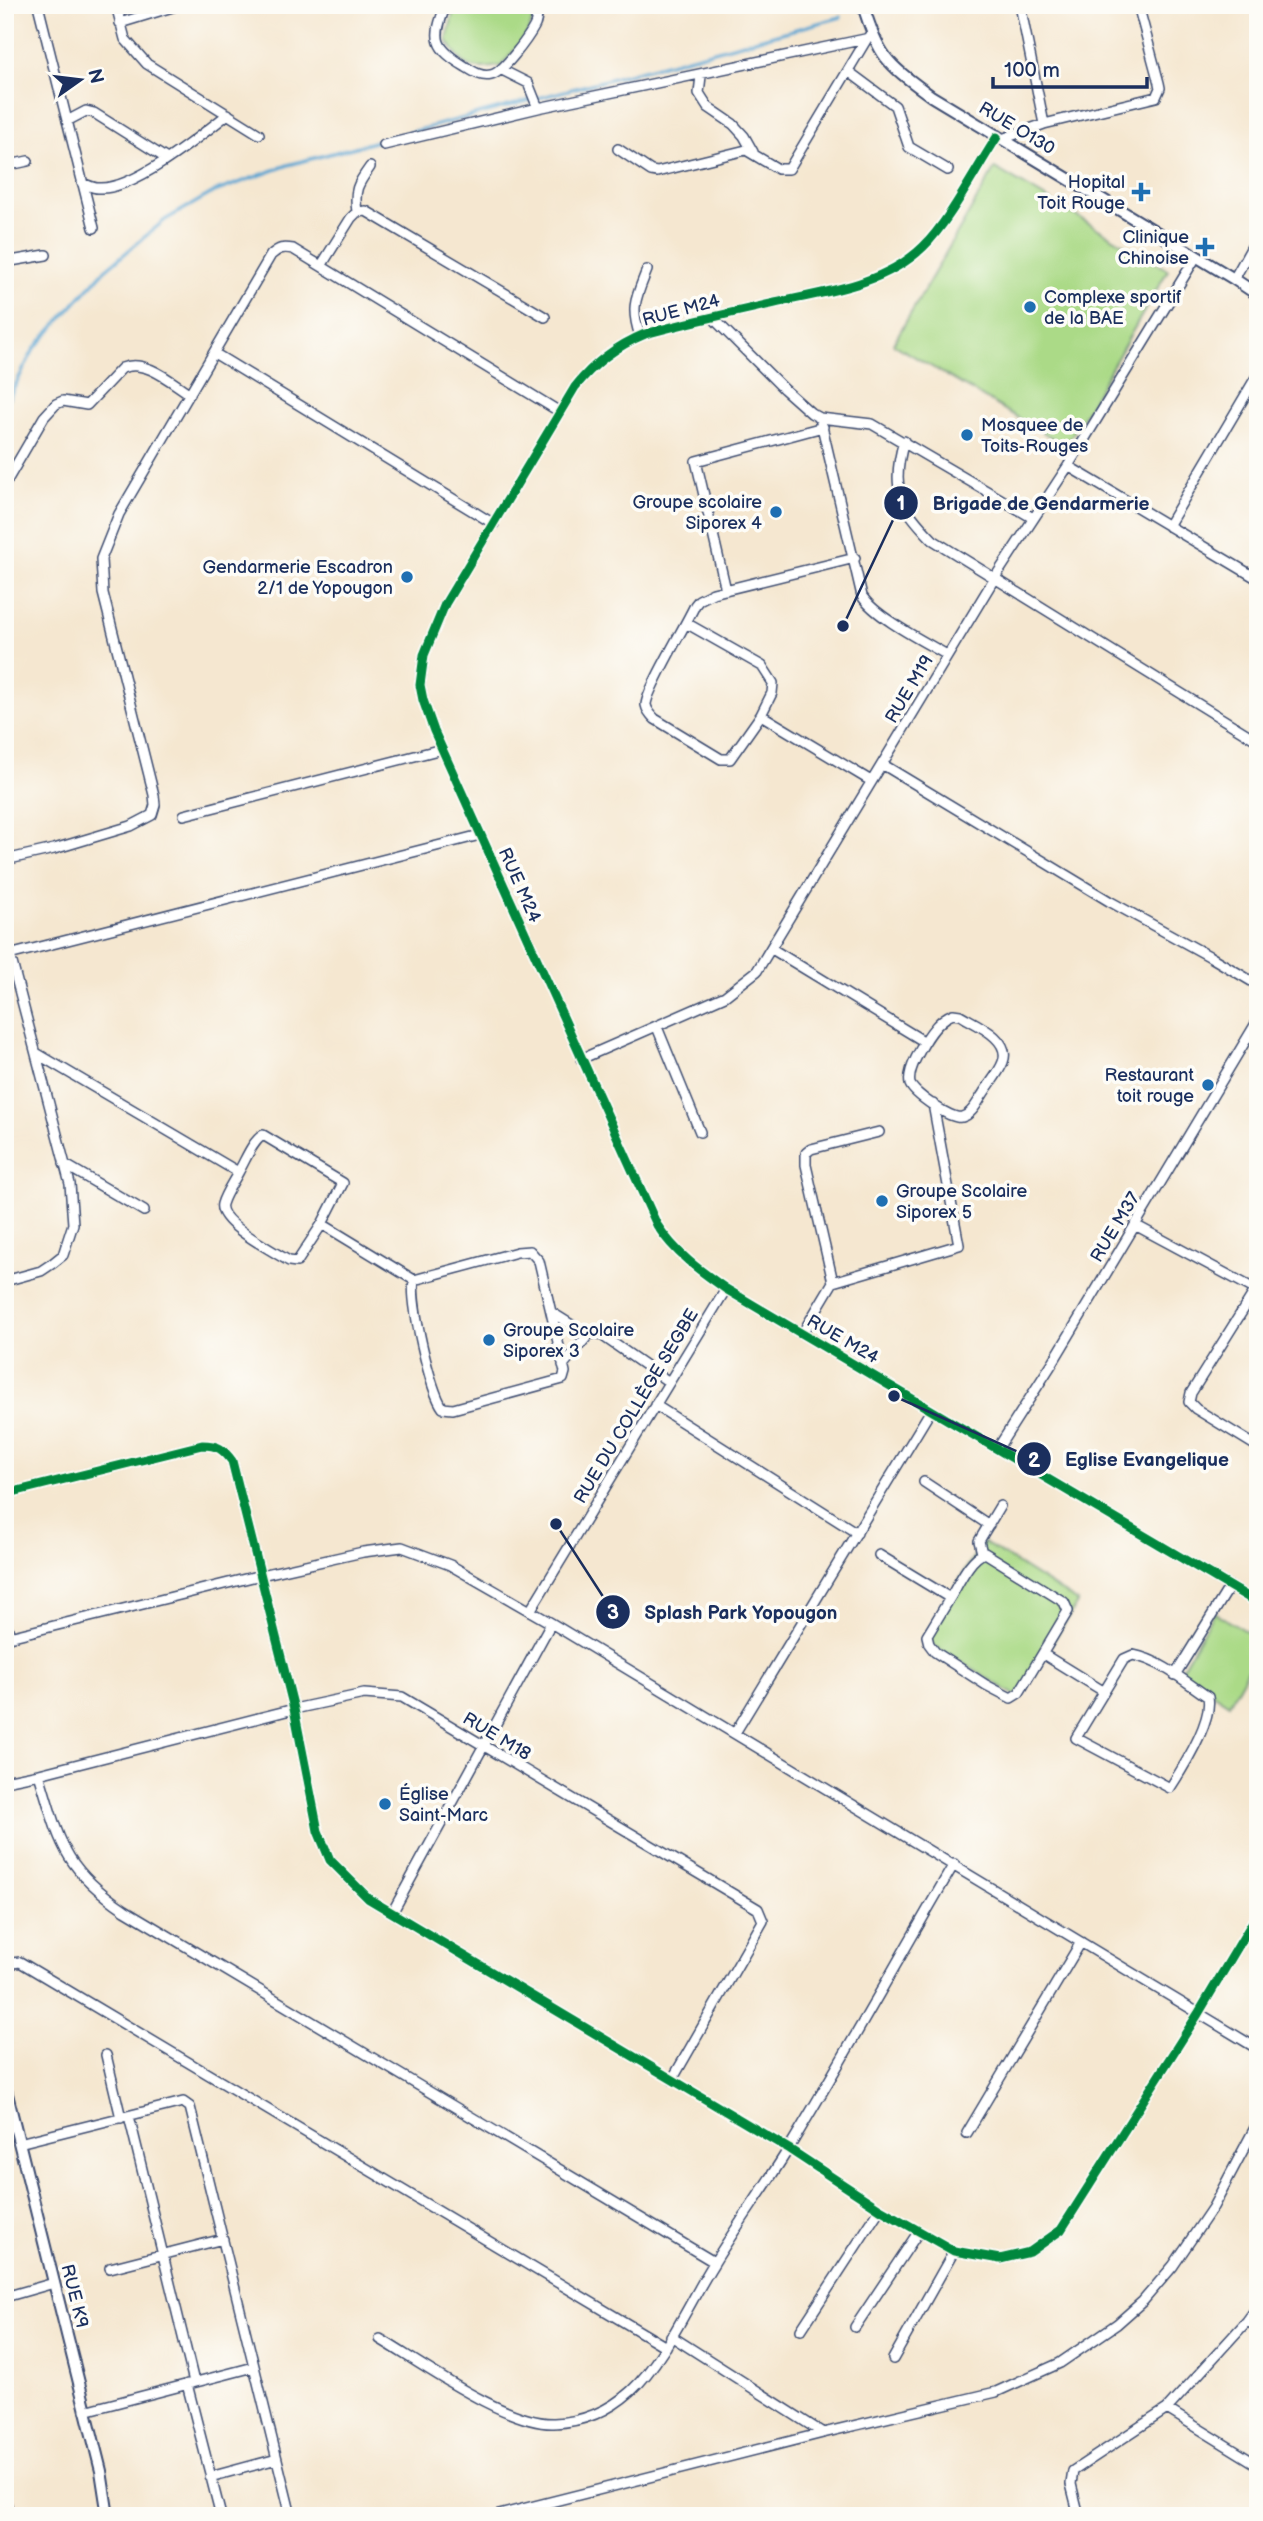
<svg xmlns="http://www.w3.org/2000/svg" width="1263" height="2521" font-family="'Balsamiq Sans',sans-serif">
<rect width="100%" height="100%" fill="#fdfcf7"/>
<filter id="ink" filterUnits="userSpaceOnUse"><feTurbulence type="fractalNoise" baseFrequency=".0143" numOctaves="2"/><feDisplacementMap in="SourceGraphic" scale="14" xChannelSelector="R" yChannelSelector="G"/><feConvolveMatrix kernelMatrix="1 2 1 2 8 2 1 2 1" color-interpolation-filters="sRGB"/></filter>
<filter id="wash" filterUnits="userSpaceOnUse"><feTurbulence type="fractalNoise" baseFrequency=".00686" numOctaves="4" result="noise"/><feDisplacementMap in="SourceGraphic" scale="28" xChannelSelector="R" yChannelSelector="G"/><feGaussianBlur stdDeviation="1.57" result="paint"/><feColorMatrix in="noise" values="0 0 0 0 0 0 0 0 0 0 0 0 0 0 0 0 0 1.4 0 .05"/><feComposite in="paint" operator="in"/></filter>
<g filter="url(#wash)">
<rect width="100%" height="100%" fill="#f5e7d0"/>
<path fill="#abda87" stroke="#638472" stroke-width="2" d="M455,5H531C541,26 513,51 501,66C468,71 464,68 447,40Z
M995,168L1168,270L1066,446L893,344Z
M983,1542L1078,1602L1018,1697L923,1639Z
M1214,1612L1258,1639V1652L1229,1704L1180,1672Z"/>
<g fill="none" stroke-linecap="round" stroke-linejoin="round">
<path stroke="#59a4d1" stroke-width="3.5" d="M5,405L34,349L104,271L165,220L214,192L288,165L841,17"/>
</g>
</g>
<g filter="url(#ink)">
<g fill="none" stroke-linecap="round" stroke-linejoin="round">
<defs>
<path id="minor" d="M38,5L94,228
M116,5L125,39L147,64L259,134
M446,5C432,39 434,48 466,67C474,72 481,77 491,75C503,73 528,38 534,27C538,20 537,13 537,5
M1020,5L1044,124L1156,97L1160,88L1159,83L1138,5
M120,23L179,5
M502,70L528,83L538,108
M848,71L895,106L909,147L948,170
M701,76L699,93L708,107L733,124L744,136L753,152
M67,121L86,111L94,113L167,159
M997,137C976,169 949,222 923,247C884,285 825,292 775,303C731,313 688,322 645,334C616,346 594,363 575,387L445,604L424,655L420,685L423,700L434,731L657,1225C675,1253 699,1270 726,1289L1258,1603
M1002,139L1044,124
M384,145L538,108L865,39
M618,149L651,171L657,172L746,150L778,169H789L868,37
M5,166L28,161
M82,183C88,185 93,188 98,188C133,191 200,136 228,114
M357,212C354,190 357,185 370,167
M5,262L46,255
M321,266L351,218L357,212L366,211L545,317
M1234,279L1258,236
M712,317L784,389L811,413L820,418L872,424L1033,518
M640,336C630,307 636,298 647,270
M214,353L494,524
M820,418L862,596C875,617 925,642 947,655
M904,441C890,489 900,506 933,540L1258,741
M1068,466L1258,579
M5,484L44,417L56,404L63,401L87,405L122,368C145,358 171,382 190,394
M1168,526L1258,374
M726,590L696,461L823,427
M686,623L762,666L773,683L772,693L761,715L730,759H721L655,719C651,715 647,711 646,705C646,691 687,623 695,605L699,600L713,593L855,558
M761,715L871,781
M882,764L1109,901L1209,956L1258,985
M184,815L442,749
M5,860L54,849L131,826L152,815L155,805L154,795L103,593L101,559L119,514L271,255C279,248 283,247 293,249L560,412
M772,949L925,1042
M5,956L480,835
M953,1014L960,1015C975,1024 1012,1039 1003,1062C999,1073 989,1084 983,1094C978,1101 972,1115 962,1117C951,1120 914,1094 910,1084C908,1075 912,1066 916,1058C924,1042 936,1020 953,1014Z
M657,1027L700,1132
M36,1053L238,1172
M581,1059L725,996L757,971L994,579L1068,466L1196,257
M263,1135L343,1183L322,1224L297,1262L289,1261C275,1252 217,1223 222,1204C225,1193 234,1181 239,1171C246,1159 252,1142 263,1135Z
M64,1164L144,1211
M322,1224L414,1280L517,1252L530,1251L539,1261L565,1372L563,1379L453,1409L443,1408C430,1391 410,1302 414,1280
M1135,1225L1258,1291
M5,1281L41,1271L53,1263L63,1255L73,1224L70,1184L10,955
M833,1282L806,1165V1153L811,1149L879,1132
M1258,1286L1191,1393L1189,1402L1196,1409L1258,1447
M551,1312L583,1332L600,1334L669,1382
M802,1334L833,1282L959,1245L933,1104
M563,1365L590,1333
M655,1405L857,1533
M998,1448L1053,1362L1258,1020
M924,1482L989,1525
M5,1494L202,1445C218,1445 223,1449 232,1461L294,1709L318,1831L330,1860L369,1899L789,2149L880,2209L954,2251L1000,2259L1030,2252L1061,2230L1198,2014L1258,1913
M982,1553L979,1541L1000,1506
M879,1555L950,1598L927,1636L929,1644L935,1652L986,1685L1011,1698L1019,1693L1068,1611L1064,1602L985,1553C970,1557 958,1585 950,1598
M530,1611L726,1289
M5,1618L10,1637
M5,1638L261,1575L363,1552L402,1547L450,1565L551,1623L1258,2049
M1043,1654L1103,1691
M1133,1655C1160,1660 1186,1682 1208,1697C1213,1720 1183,1768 1170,1788L1076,1738L1124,1659Z
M1175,1675L1230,1586
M735,1733L931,1410
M39,1774C60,1843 63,1868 125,1910L714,2262
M5,1781L39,1774L294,1709L364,1694L402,1697L758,1909L763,1921L672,2080
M392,1913L551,1623
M5,1964L20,1962L666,2347
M106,2055L121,2118
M129,2116L194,2382
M967,2133L1081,1942
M19,2143L183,2102L190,2107L291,2516
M110,2268L223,2239
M5,2297L54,2283
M1247,2321L1258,2327
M855,2327L919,2231
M801,2330L880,2209
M671,2336L823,2433
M380,2339C422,2364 507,2425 554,2423C583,2422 610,2410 631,2391C664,2361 690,2301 714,2263C738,2224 765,2187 789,2148C846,2054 899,1958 954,1864
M893,2359L954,2251
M187,2384L221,2516
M1167,2409L1258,2465
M85,2411L254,2367
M210,2477L277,2459
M5,2498L8,2510L7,2516
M495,2516L823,2433L996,2392L1060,2363L1117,2324L1143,2301L1173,2266L1213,2207L1258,2122
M1079,2516L1071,2484L1073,2471L1167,2409L1247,2321L1258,2306"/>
<path id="tertiary" d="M863,5C879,59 888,64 931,96L1234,279L1258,295
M5,2086L101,2471L108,2516"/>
</defs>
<use href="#minor" stroke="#3c4b6f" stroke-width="12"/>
<use href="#tertiary" stroke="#3c4b6f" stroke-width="14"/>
<use href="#minor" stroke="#fff" stroke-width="9"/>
<use href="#tertiary" stroke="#fff" stroke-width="10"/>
<defs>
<path id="cycleway" d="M997,137C976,169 949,222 923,247C884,285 825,292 775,303C731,313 688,322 645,334C616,346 594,363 575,387L445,604L424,655L420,685L423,700L434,731L657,1225C675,1253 699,1270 726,1289L1258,1603
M5,1494L202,1445C218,1445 223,1449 232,1461L294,1709L318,1831L330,1860L369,1899L789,2149L880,2209L954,2251L1000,2259L1030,2252L1061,2230L1198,2014L1258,1913"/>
</defs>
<use href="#cycleway" stroke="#fdfcf7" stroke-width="13"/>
<use href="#cycleway" stroke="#00873e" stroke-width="9"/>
</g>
</g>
<g fill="#1f6fb2" stroke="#fdfcf7" stroke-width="2.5">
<path d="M1137.5 181.5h7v7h7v7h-7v7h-7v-7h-7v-7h7z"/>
<path d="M1201.5 236.5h7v7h7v7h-7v7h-7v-7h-7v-7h7z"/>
<circle cx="1030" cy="307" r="7"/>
<circle cx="967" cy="435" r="7"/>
<circle cx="776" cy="512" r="7"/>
<circle cx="407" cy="577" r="7"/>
<circle cx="1208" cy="1085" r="7"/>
<circle cx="882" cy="1201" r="7"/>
<circle cx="489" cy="1340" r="7"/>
<circle cx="385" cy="1804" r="7"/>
</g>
<g text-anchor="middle" stroke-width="7" stroke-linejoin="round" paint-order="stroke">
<g font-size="18" fill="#1b2f5e" stroke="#fdfcf7">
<text transform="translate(1017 128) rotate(31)" y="6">RUE O130</text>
<text transform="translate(681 310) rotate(-15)" y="6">RUE M24</text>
<text transform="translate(909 689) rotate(-59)" y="6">RUE M19</text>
<text transform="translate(520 885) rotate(66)" y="6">RUE M24</text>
<text transform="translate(1115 1227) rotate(-59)" y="6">RUE M37</text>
<text transform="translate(843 1339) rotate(30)" y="6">RUE M24</text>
<text transform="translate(636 1406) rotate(-59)" y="6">RUE DU COLLÈGE SEGBE</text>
<text transform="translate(497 1736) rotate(31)" y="6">RUE M18</text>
<text transform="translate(75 2296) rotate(76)" y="6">RUE K9</text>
</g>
<g font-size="18" fill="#1b2f5e" stroke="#fdfcf7" text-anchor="end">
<text x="1125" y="188">Hopital<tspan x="1125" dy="21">Toit Rouge</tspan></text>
<text x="1189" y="243">Clinique<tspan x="1189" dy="21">Chinoise</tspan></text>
<text x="1044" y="303" text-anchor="start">Complexe sportif<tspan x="1044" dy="21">de la BAE</tspan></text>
<text x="981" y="431" text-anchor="start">Mosquee de<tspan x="981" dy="21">Toits-Rouges</tspan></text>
<text x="762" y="508">Groupe scolaire<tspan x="762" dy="21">Siporex 4</tspan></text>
<text x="393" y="573">Gendarmerie Escadron<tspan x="393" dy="21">2/1 de Yopougon</tspan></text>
<text x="1194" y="1081">Restaurant<tspan x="1194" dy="21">toit rouge</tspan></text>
<text x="896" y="1197" text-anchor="start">Groupe Scolaire<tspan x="896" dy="21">Siporex 5</tspan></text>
<text x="503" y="1336" text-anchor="start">Groupe Scolaire<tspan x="503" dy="21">Siporex 3</tspan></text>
<text x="399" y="1800" text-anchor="start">Église<tspan x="399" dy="21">Saint-Marc</tspan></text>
</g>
</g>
<path fill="none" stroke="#1b2f5e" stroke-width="2.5" d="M843 626L901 503M894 1396L1034 1459M556 1524L613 1612"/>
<g fill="#1b2f5e" stroke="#fdfcf7" stroke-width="2.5">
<circle cx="843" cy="626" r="7"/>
<circle cx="894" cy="1396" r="7"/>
<circle cx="556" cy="1524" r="7"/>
<circle cx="901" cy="503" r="18"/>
<circle cx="1034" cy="1459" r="18"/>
<circle cx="613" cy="1612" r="18"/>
</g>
<g font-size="21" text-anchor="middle" font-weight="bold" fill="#fff">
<text x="901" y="510">1</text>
<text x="1034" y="1467">2</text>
<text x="613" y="1619">3</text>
</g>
<g font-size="19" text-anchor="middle" font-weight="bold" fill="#1b2f5e" stroke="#fdfcf7" stroke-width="7" stroke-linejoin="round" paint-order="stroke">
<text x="1041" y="510">Brigade de Gendarmerie</text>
<text x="1147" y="1466">Eglise Evangelique</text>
<text x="741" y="1619">Splash Park Yopougon</text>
</g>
<rect width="1263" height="2521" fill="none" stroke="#fdfcf7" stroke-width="28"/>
<g transform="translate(80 80) rotate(76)" stroke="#fdfcf7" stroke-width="5" paint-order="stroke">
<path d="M0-5L12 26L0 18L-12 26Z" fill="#1b2f5e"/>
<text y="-10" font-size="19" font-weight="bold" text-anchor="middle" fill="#1b2f5e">N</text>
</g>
<path d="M993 77v10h154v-10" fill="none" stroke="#1b2f5e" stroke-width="3.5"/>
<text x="1004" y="77" font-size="21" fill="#1b2f5e" stroke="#fdfcf7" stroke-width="5" paint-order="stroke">100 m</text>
</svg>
